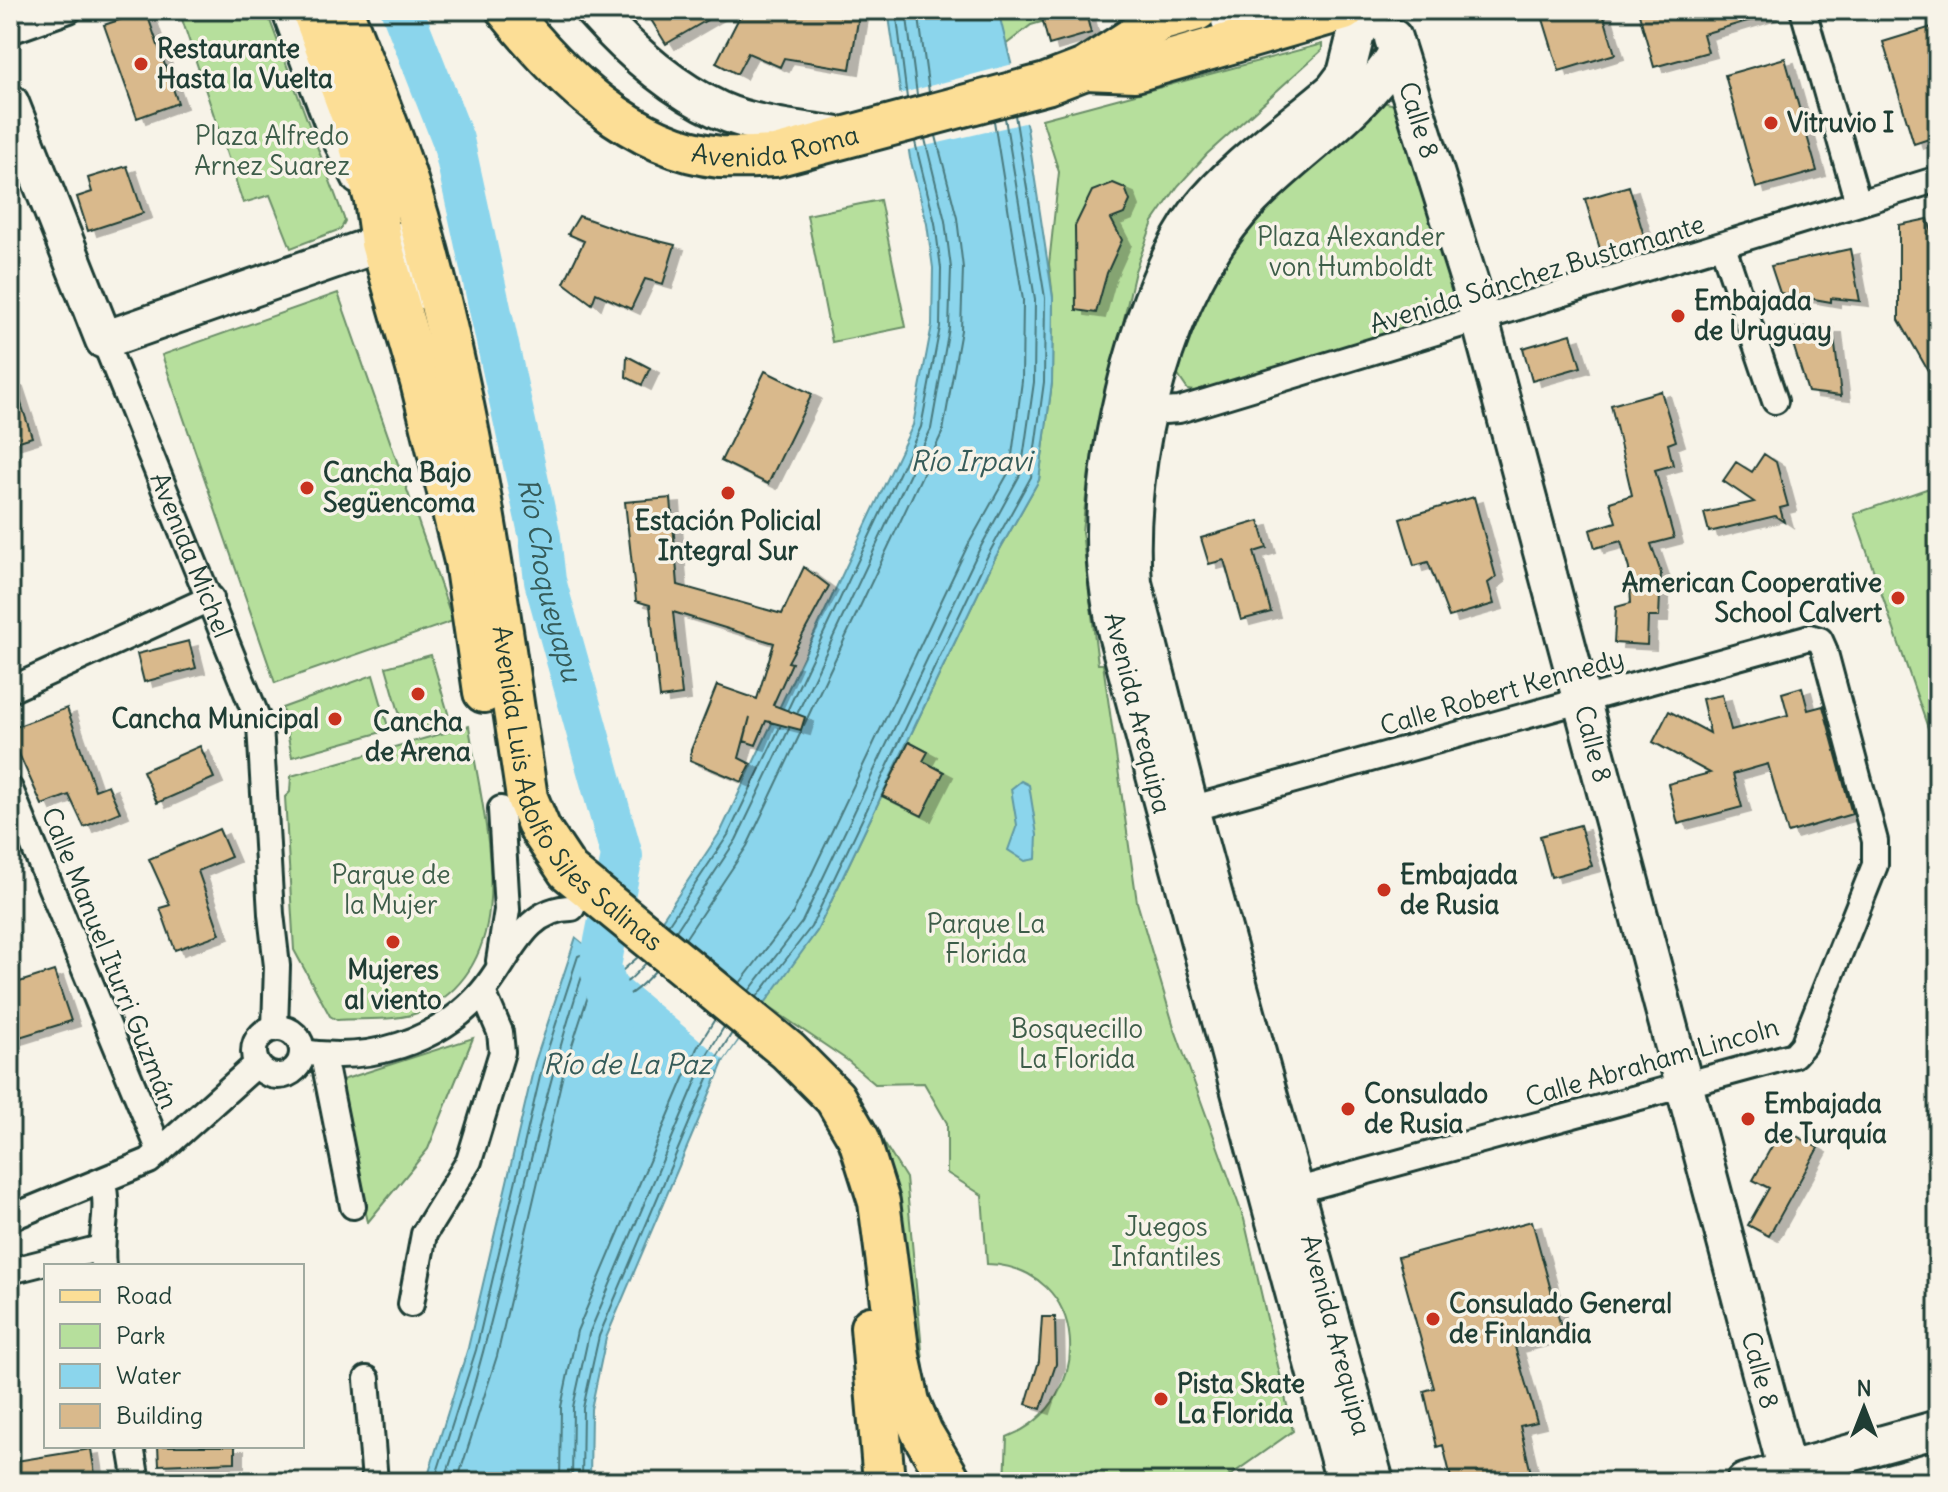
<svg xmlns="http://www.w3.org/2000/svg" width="1948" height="1492" font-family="Delius,sans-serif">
<defs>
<filter id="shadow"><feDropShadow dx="9" dy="5" stdDeviation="0" flood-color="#0004"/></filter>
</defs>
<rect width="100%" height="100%" fill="#f7f3e8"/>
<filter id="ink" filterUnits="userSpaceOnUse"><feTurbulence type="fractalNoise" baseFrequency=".0125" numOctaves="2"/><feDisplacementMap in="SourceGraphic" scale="16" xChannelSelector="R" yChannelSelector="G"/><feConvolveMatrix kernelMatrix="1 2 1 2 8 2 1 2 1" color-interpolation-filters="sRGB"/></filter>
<g filter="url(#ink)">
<path fill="#b6df9c" stroke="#6a8e68" stroke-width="2" d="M179,10H266L345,221L341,229L291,248L270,195L243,203Z
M998,10H1083L1031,25L1004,46Z
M1322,44V50L1207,154L1178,186L1153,222L1135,271L1089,471L1082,532L1098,664H1103L1137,902L1174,1027L1244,1219L1293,1431L1221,1482H1005L1007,1437C1098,1402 1090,1267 987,1264L982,1195L947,1173V1123L924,1083L875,1084L847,1060L763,1003L817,931L995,558L1039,480L1052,383L1053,298L1049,264L1059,172L1042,119Z
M1383,102L1399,106L1461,305L1459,310L1200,392L1188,390L1177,374L1192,309L1233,238Z
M880,200L906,327L832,342L807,215Z
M338,293L453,621L275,683L162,355Z
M1938,485V750L1936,751L1854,514Z
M431,655L450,720L405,733L386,667Z
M373,675L389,730L292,757L282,708Z
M469,726C482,816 529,960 422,1011C399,1022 362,1018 337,1020L330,1016L294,950L285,797L290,792L291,776Z
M473,1038L428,1149L368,1222L336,1082Z
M872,1124L906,1178L928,1415Z"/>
<path fill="#8bd5ec" stroke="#6098a2" stroke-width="2" d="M888,10H998L1027,128L1053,298L1052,383L1039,480L995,558L817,931L724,1060L606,1338L591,1409L590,1482H426L468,1348L535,1062L576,937L616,969L661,921L721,831L913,425L932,325L933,268L927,224L910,158Z
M1021,781L1029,785L1037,835L1036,859L1025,861L1008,850L1017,825L1011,789Z"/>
<path fill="#f7f3e8" d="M1013,64L1029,122L904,151L895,95Z
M658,919L763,1003L724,1060L573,934L578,933L615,964Z"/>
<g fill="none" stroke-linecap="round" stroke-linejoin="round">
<path stroke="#4a7a7e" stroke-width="2" d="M896,10L907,98
M906,10L917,95
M918,10L929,92
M788,709L921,427L940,327L941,268L935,223L915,142
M798,712L931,429L949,328L951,268L945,221L925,139
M804,725L943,431L961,330L963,268L957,218L936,136
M668,925L728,835L780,727
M676,931L736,840L789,729
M685,939L747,846L801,732
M740,983L792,915L968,545L1010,470L1022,381L1023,300L994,121
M749,991L802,922L979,550L1021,473L1034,382L1035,299L1005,118
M757,997L811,927L988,555L1031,477L1044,382L1045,298L1015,115
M434,1482L476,1350L543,1064L578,956L584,954L615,977L638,957
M444,1482C501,1315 528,1140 583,973L589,971C618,994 622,989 646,963
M457,1482L497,1356L564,1070L589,993L594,991C621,1008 637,991 655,971
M560,1482L561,1407L577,1331L697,1048L715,1019
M572,1482L573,1407L589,1334L708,1053L724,1027
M582,1482L583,1408L599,1336L717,1057L732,1033"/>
<path stroke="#8bd5ec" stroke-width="42" id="s1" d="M402,10L453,140L540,537L545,581L622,856L600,966L614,1015"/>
</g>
<path fill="#d9b98c" stroke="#1f3d34" stroke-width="2" filter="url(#shadow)" d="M645,10H724L666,44Z
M743,10H827L859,15L850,69L784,58L780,67L748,53L737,74L716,63Z
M1040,10H1085L1091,33L1049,45Z
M1575,10H1602L1615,54L1559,71L1543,19Z
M1638,10H1768V15L1703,34L1708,52L1654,67Z
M146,11L178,103L137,118L104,25Z
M1938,25V136L1914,144L1883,42Z
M1785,58L1817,171L1756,188L1725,75Z
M127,166L143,213L88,231L77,197L92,192L88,178Z
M1113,183L1125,188L1130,201L1124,214L1111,219L1122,240L1107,273L1096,313L1076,310L1075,226L1092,191Z
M1629,186L1644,236L1600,249L1585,199Z
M579,216L630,234L675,245L663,284L645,279L631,309L596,293L592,304L564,283L584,241L568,234Z
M1928,219L1938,257V388L1899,320V225Z
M1850,249L1860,301L1831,298V302L1780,293L1771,266Z
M1788,328H1833L1841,396L1808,392Z
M1571,334L1581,367L1532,381L1523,348Z
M627,356L650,368L642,385L626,377Z
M765,371L812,394L768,484L721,461Z
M14,382L32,437L10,444V383Z
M1661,391L1676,441L1668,444L1673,465L1655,470L1674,538L1651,544L1661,573L1659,617H1648L1647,645L1614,643L1616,607L1631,603L1629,569L1621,541L1595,548L1590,530L1616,522L1610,502L1632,495L1611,405Z
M1764,454L1776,462L1788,506L1780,508L1784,522L1775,516L1709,532L1704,513L1754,502L1723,481L1736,462L1752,472Z
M1474,497L1496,577L1488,583L1494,604L1449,617L1428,562L1414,566L1400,519Z
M671,498L678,585L782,614L804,567L829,586L788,662L792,663L773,705L805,717L801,730L766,721L756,745L744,741L750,717L739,758L751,764L742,782L690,760L691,750L717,685L757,699L774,643L673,612L682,695L660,698L650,605L636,601L625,502Z
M1259,521L1267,548L1254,552L1271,612L1241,620L1224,560L1209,564L1201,538Z
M189,641L196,668L144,682L137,654Z
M1802,687L1808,710L1823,706L1852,814L1788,833L1768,764L1733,774L1742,807L1678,824L1668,784L1710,773L1653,742L1669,711L1710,733L1702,699L1722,695L1731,730L1788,715L1782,693Z
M67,708L95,790L108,785L120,812L84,827L69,795L42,805L10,734V729Z
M909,742L928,752L923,761L944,772L922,816L882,796Z
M200,746L214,778L157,803L143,771Z
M1580,825L1592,866L1551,877L1540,836Z
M219,829L231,857L198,871L220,934L175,950L160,908L170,905L149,859Z
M54,971L71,1021L10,1040V985Z
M1782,1128L1818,1148L1769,1236L1748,1225L1769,1188L1753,1180Z
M1532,1221L1563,1334L1515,1347L1537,1422L1520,1426L1533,1482H1452L1443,1445L1437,1447L1424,1391L1434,1388L1398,1257Z
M1042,1317H1055L1056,1364L1041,1409L1026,1404L1039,1361Z
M158,1446H235V1462L159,1465Z
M91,1449L96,1480L20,1482L16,1461Z"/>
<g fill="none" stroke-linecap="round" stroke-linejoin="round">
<defs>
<g id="street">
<path d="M284,10L328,126L356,181"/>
<path d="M1246,10L1227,16L1224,21L1229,23L1258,15"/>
<path d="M1803,10L1858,203"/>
<path d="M10,31L69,10"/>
<path d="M1723,247L1775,401"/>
<path id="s2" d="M104,340L260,725L271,914L277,966L275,1028"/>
<path d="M1149,412L1179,410L1275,381L1938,179"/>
<path d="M10,690L211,598"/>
<path d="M10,789L159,1149"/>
<path d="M1190,809L1810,637L1820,640L1824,649L1875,841V865L1803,1045L1794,1055L1298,1190"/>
<path d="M499,961L507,910L501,809"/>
<circle cx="278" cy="1052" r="24"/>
<path d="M303,1052C368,1063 438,1043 482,992C510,960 523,908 572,908"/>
<path d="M323,1056L353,1206"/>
<path d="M102,1181C111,1210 99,1237 103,1266"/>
<path d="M10,1218L149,1161L257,1064"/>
<path d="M10,1271L101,1248"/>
<path d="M411,1304L424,1234L469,1161L502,1052L500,1032L483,992"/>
<path d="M367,1379L375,1482"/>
<path d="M131,1446L137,1482"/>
</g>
<g id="secondary">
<path d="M593,10C627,48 671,88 719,110C754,126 807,131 846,137"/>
<path id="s3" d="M1393,38L1473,293L1790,1482"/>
<path d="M10,103L104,340L381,243L400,241L409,249L421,290"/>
<path d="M1345,1482L1117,634C1110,602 1105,570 1105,537C1104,447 1143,284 1198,212C1235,165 1289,129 1334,90L1346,74L1356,34L1373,10"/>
<path d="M1375,1482L1190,809L1133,583C1124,460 1164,288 1252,198C1300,148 1360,114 1397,53"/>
<path d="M1745,1482L1938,1429"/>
</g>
<g id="primary">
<path d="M312,10L352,117L375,200L381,243L421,382L465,561L484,692"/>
<path id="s4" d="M342,10C371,85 404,160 424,238C474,422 499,610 527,798L540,829L568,871L788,1051L835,1098L859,1139L879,1202L899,1356L909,1402L922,1433L951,1482"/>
<path id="s5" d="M507,10C559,75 631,148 720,157C738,158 757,157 775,156L1046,84L1085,69L1159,21L1197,10"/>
<path d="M1085,69L1135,71L1344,10"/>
<path d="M871,1327L884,1482"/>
</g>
</defs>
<use href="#street" stroke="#1f3d34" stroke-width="30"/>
<use href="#secondary" stroke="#1f3d34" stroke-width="42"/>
<use href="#primary" stroke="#1f3d34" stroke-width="46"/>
<use href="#street" stroke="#f7f3e8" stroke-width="24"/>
<use href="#secondary" stroke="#f7f3e8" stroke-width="36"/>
<use href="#primary" stroke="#fcde96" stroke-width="40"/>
</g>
</g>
<g fill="#c8321e" stroke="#f7f3e8" stroke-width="3">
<circle cx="141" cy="64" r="8"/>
<circle cx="1771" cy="123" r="8"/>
<circle cx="1678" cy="316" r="8"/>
<circle cx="307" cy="488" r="8"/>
<circle cx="728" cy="493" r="8"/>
<circle cx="1898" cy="598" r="8"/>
<circle cx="418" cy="694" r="8"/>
<circle cx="335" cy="719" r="8"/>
<circle cx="1384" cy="890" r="8"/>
<circle cx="393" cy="942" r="8"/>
<circle cx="1348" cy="1109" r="8"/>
<circle cx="1748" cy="1119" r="8"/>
<circle cx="1433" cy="1319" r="8"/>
<circle cx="1161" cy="1399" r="8"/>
</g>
<g text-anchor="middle" stroke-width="7" stroke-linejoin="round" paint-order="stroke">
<g font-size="26" font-weight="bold" fill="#1f3d34" stroke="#f7f3e8" text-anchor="start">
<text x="157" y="58">Restaurante<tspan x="157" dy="30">Hasta la Vuelta</tspan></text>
<text x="1787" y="132">Vitruvio I</text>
<text x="1694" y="310">Embajada<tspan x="1694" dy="30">de Uruguay</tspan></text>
<text x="323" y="482">Cancha Bajo<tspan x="323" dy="30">Següencoma</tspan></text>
<text x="728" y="530" text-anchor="middle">Estación Policial<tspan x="728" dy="30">Integral Sur</tspan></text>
<text x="1882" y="592" text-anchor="end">American Cooperative<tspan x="1882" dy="30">School Calvert</tspan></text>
<text x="319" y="728" text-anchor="end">Cancha Municipal</text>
<text x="418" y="731" text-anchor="middle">Cancha<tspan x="418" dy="30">de Arena</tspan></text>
<text x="1400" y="884">Embajada<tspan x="1400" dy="30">de Rusia</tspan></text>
<text x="393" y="979" text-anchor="middle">Mujeres<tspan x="393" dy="30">al viento</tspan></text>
<text x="1364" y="1103">Consulado<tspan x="1364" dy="30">de Rusia</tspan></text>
<text x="1764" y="1113">Embajada<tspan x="1764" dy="30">de Turquía</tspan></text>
<text x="1449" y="1313">Consulado General<tspan x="1449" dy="30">de Finlandia</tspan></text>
<text x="1177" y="1393">Pista Skate<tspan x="1177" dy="30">La Florida</tspan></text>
</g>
<g font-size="26" fill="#1f3d34" stroke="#f7f3e8">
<text dy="9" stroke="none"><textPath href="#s3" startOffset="86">Calle 8</textPath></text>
<text dy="9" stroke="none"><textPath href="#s5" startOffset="322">Avenida Roma</textPath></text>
<text transform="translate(1537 274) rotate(-17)" y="9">Avenida Sánchez Bustamante</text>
<text dy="9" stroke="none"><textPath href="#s2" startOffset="232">Avenida Michel</textPath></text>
<text transform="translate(1502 692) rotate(-16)" y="9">Calle Robert Kennedy</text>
<text transform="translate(1138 713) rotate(76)" y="9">Avenida Arequipa</text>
<text dy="9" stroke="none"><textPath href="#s3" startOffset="734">Calle 8</textPath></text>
<text dy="9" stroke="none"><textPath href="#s4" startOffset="826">Avenida Luis Adolfo Siles Salinas</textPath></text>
<text transform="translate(110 958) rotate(68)" y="9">Calle Manuel Iturri Guzmán</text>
<text transform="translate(1652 1062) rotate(-16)" y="9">Calle Abraham Lincoln</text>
<text transform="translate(1336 1335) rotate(75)" y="9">Avenida Arequipa</text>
<text dy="9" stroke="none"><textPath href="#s3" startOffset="1382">Calle 8</textPath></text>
</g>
<g font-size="26" fill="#3d5d49" stroke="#f7f3e8">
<text x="272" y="145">Plaza Alfredo<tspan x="272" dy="30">Arnez Suarez</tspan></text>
<text x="1351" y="246">Plaza Alexander<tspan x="1351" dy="30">von Humboldt</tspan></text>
<text x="391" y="884">Parque de<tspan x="391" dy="30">la Mujer</tspan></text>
<text x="986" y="933">Parque La<tspan x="986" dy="30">Florida</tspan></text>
<text x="1077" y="1038">Bosquecillo<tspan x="1077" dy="30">La Florida</tspan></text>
<text x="1166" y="1236">Juegos<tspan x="1166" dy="30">Infantiles</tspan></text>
</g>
<g font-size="28" font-style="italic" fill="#355b59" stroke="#f7f3e8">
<text x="971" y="471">Río Irpavi</text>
<text dy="10" stroke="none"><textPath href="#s1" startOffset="590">Río Choqueyapu</textPath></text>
<text x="627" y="1074">Río de La Paz</text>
</g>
</g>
<rect width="1948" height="1492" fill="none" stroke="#f7f3e8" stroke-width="40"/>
<rect x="20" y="20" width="1908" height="1452" fill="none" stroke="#1f3d34" stroke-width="3" filter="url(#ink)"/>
<rect x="44" y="1264" width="260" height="184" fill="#f7f3e8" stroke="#a1aaa0" stroke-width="2"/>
<rect x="60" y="1290" width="40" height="12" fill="#fcde96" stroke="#a1aaa0" stroke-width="2"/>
<text x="116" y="1304" font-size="24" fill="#1f3d34">Road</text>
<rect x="60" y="1324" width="40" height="24" fill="#b6df9c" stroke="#a1aaa0" stroke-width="2"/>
<text x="116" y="1344" font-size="24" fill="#1f3d34">Park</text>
<rect x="60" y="1364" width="40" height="24" fill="#8bd5ec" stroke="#a1aaa0" stroke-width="2"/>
<text x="116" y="1384" font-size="24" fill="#1f3d34">Water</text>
<rect x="60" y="1404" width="40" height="24" fill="#d9b98c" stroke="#a1aaa0" stroke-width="2"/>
<text x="116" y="1424" font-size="24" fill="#1f3d34">Building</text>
<g transform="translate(1864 1408)" stroke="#f7f3e8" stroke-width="6" paint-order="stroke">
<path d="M0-6L14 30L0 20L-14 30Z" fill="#1f3d34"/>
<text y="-12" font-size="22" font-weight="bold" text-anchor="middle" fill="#1f3d34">N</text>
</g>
</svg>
